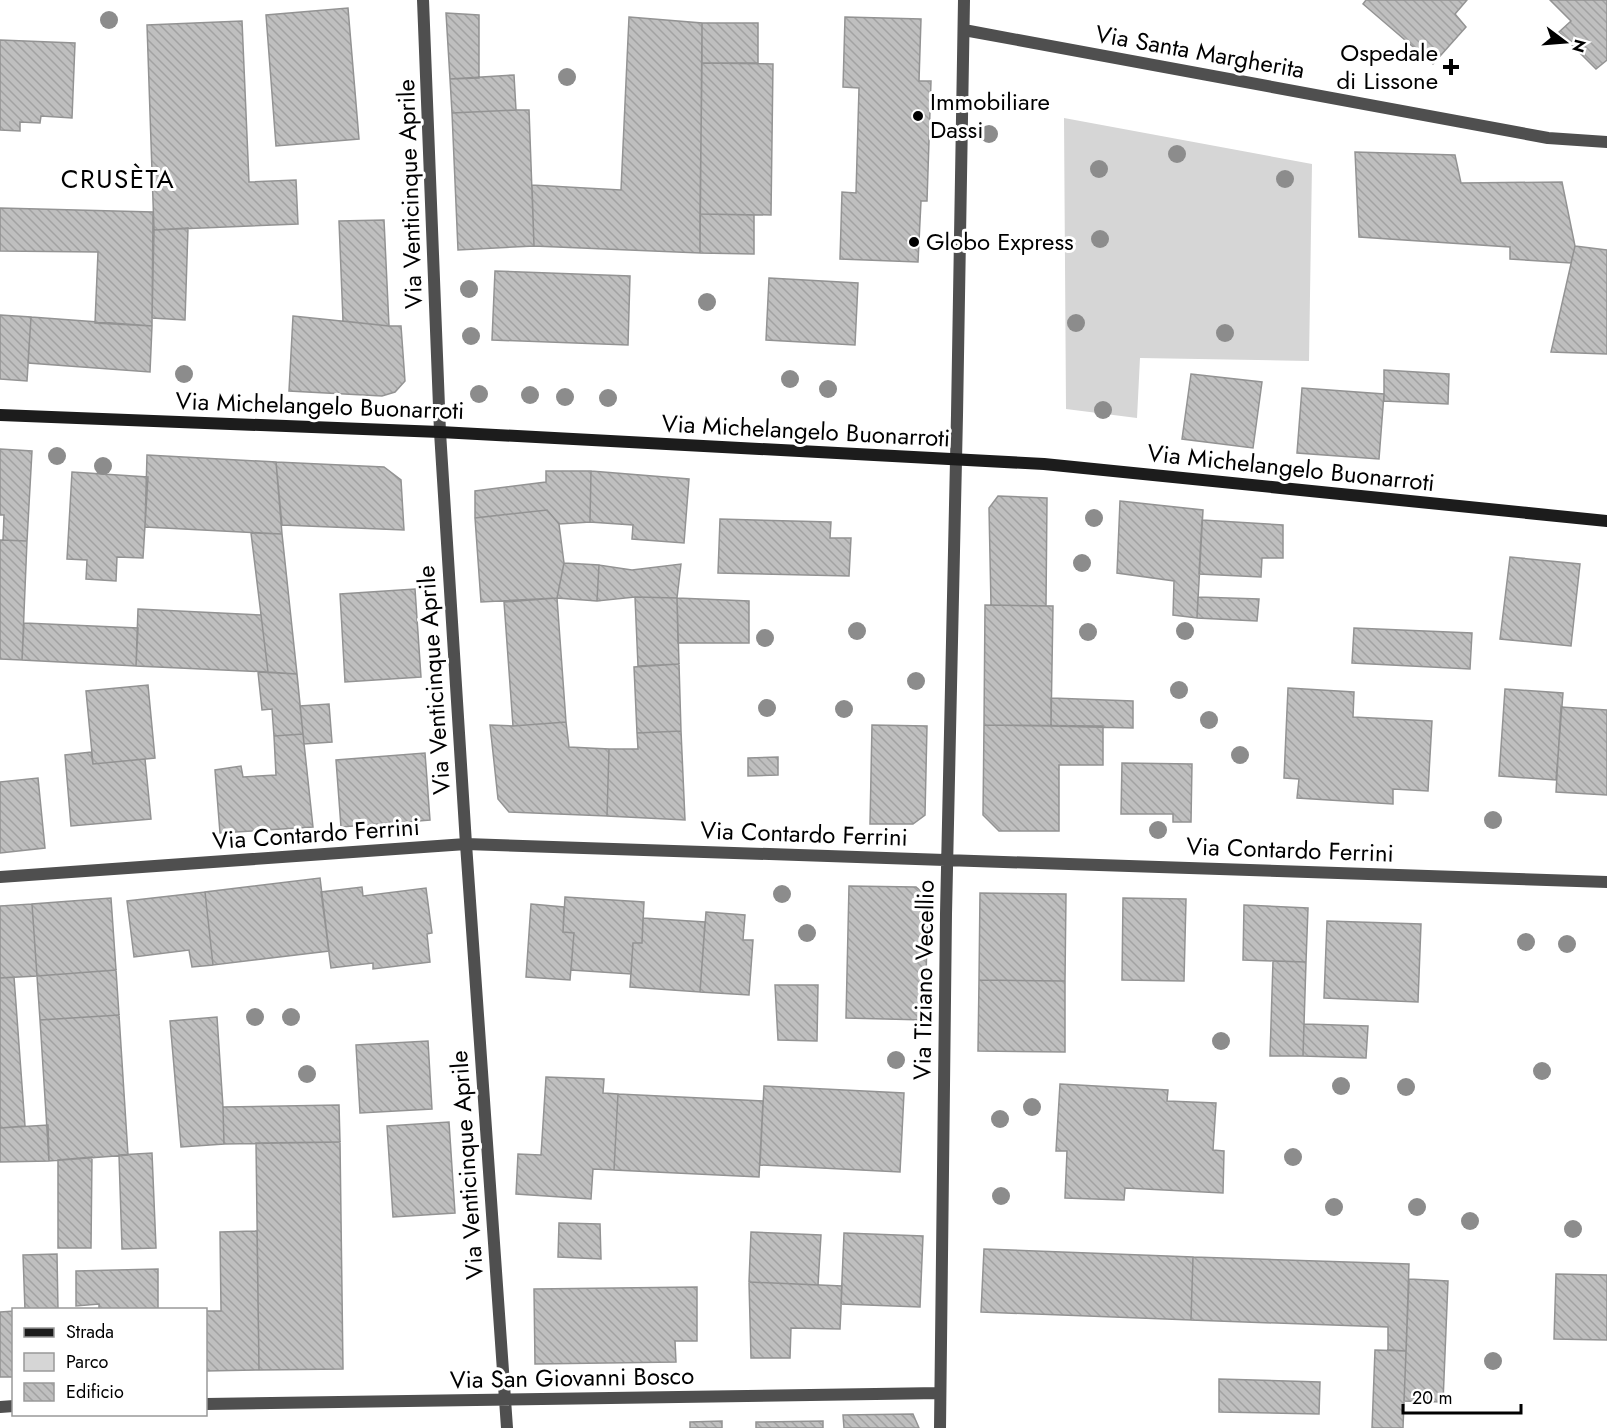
<svg xmlns="http://www.w3.org/2000/svg" width="1607" height="1428" font-family="Jost,sans-serif">
<defs>
<pattern id="building-back-hatch" width="6" height="6" patternUnits="userSpaceOnUse" patternTransform="scale(1.5)"><rect width="6" height="6" fill="#bfbfbf"/><path d="M-1 5l2 2M0 0l6 6M5-1l2 2" fill="none" stroke="#a2a2a2"/></pattern>
</defs>
<rect width="100%" height="100%" fill="#fff"/>
<path fill="#d6d6d6" d="M1064,118L1312,164L1309,361L1140,358L1137,418L1066,409Z"/>
<path fill="url(#building-back-hatch)" stroke="#939393" stroke-width="1.5" d="M1366,0H1467L1455,14L1466,27L1433,64L1363,4Z
M1550,0H1607V60L1596,69L1559,32L1571,21Z
M348,8L359,139L276,146L266,15Z
M446,13L479,15V78L450,79Z
M629,17L702,23L700,253L534,246L532,185L621,190Z
M845,17L921,19L919,81H931L927,201H921L918,262L840,259L842,192L856,193L859,88L843,87Z
M242,21L249,182L296,180L298,224L154,230L147,25Z
M702,23H758V63H702Z
M0,40L75,43L72,118L41,116L40,123L20,122V131L0,130Z
M702,63L773,64L771,215L700,214Z
M514,75L516,110L452,113L450,79Z
M516,110H529L534,246L458,250L452,113Z
M1355,152L1455,155L1461,183L1562,182L1575,246L1571,263L1510,259V247L1359,237Z
M0,208L153,212L152,326L95,323L98,252L0,251Z
M700,214L754,215V254L700,253Z
M384,220L389,326L343,321L339,221Z
M188,228L185,320L152,318L154,230Z
M1575,246L1607,250V354L1551,352Z
M495,271L630,276L628,345L492,340Z
M769,278L858,283L855,345L766,340Z
M0,315L31,317L27,381L0,379Z
M293,316L389,326H401L405,381L395,392L382,396L289,391Z
M31,317L152,326L150,372L28,363Z
M1384,370L1449,374L1448,404L1384,401Z
M1191,374L1262,382L1253,448L1182,439Z
M1302,388L1384,394L1379,459L1297,453Z
M0,449L32,451L27,541L3,540L4,515H0Z
M147,455L276,462L282,534L145,527Z
M276,462L384,467L401,480L404,530L282,525Z
M546,471H591L590,522L559,524L547,510L475,518V491L546,482Z
M591,471L689,479L684,543L632,539L633,525L590,522Z
M72,472L148,477L143,558L117,557L116,581L86,579L87,560L67,559Z
M998,496L1047,498L1046,606L991,605L989,508Z
M1120,501L1203,510L1197,618L1173,615L1174,581L1117,573Z
M547,510L559,524L564,563L557,598L481,602L475,518Z
M720,519L831,522L830,538H851L849,576L718,573Z
M1202,520L1283,525V558H1262L1261,577L1199,574Z
M251,533L282,534L297,674L268,672Z
M0,540L27,541L22,660L0,659Z
M1510,557L1580,564L1571,646L1500,639Z
M564,563L599,565L597,601L557,598Z
M681,564L677,598L635,597L597,601L599,565L632,570Z
M415,589L421,677L345,682L340,594Z
M635,597L677,598L679,664L638,666Z
M1198,597L1259,599L1257,621L1197,618Z
M557,598L566,722L513,726L504,602Z
M677,598L749,601V643H678Z
M985,605L1053,606L1051,726L984,725Z
M138,609L261,615L268,672L136,666Z
M24,623L138,628L136,666L22,660Z
M1354,628L1472,633L1470,669L1352,663Z
M679,664L681,731L637,733L634,667Z
M258,672L297,674L303,734L274,736L272,709L262,710Z
M148,685L155,758L93,764L86,691Z
M1288,688L1354,692L1353,717L1432,721L1428,791L1393,789V804L1297,798L1299,779L1284,778Z
M1505,689L1563,693L1556,780L1499,776Z
M1051,698L1133,701V728L1051,726Z
M329,704L332,742L304,744L300,706Z
M1561,707L1607,710V795L1556,792Z
M566,722L569,747L609,749L607,816L509,812L498,799L490,725L513,726Z
M872,725L927,726L925,815L913,824H870Z
M984,725L1103,726V765H1059V831H999L983,815Z
M681,731L685,820L607,816L609,749H638L637,733Z
M303,734L313,827L220,833L215,770L241,766L243,777L276,775L274,736Z
M91,752L93,764L145,759L151,819L71,826L65,755Z
M425,753L430,820L341,827L336,760Z
M778,757V775L748,776V758Z
M1122,763L1192,764L1191,822H1173V814H1121Z
M38,778L45,848L0,853V782Z
M320,878L329,951L213,965L205,892Z
M849,886L916,887L928,897L925,1020L846,1018Z
M362,887L363,896L426,888L432,933L427,934L430,962L373,969V963L331,968L321,892Z
M205,892L213,965L192,967L189,950L134,957L127,901Z
M980,893L1066,894L1065,981L979,980Z
M565,897L644,902L642,943H633L631,974L571,970L574,933L563,932Z
M111,898L116,970L37,976L32,904Z
M1123,898L1186,899L1184,981L1122,980Z
M32,904L37,976L0,978V906Z
M531,904L564,907L563,932L574,933L570,980L526,977Z
M1244,905L1308,908L1306,962L1243,960Z
M706,912L745,915L743,940H753L749,995L700,992Z
M643,918L705,922L700,992L630,987L633,943H642Z
M1327,921L1421,924L1418,1002L1324,998Z
M1273,961L1306,962L1303,1056H1270Z
M116,970L119,1015L40,1020L37,976Z
M14,977L25,1126L0,1128V978Z
M979,980L1065,981V1052L978,1051Z
M775,985H818L817,1041L778,1040Z
M119,1015L128,1155L49,1161L40,1020Z
M217,1017L223,1107L224,1144L181,1147L170,1021Z
M1304,1024L1368,1026L1366,1058L1303,1056Z
M428,1041L432,1109L360,1113L356,1045Z
M546,1077L604,1079L603,1093L618,1094L614,1170L593,1169L591,1199L516,1194L518,1154L541,1155Z
M1060,1084L1168,1090L1167,1101L1216,1103L1213,1150L1224,1151L1223,1193L1125,1188L1124,1200L1065,1198L1067,1151H1056Z
M764,1086L904,1093L900,1172L760,1165Z
M618,1094L763,1101L759,1177L614,1170Z
M339,1105L340,1142L224,1144L223,1107Z
M449,1122L455,1213L393,1217L387,1126Z
M48,1125L49,1161L0,1162V1128Z
M340,1142L343,1369L259,1370L256,1143Z
M152,1153L156,1248L122,1249L119,1155Z
M92,1157L91,1248H58V1160Z
M559,1223L600,1224L601,1259L558,1257Z
M257,1231L259,1370L206,1371V1311H221L220,1232Z
M751,1232L821,1235L818,1285L749,1282Z
M844,1233L923,1236L920,1307L841,1304Z
M984,1249L1193,1257L1191,1320L981,1312Z
M57,1254L58,1310H25L23,1255Z
M1193,1257L1409,1264L1406,1351L1388,1350V1327L1191,1320Z
M158,1269V1310H99V1304L76,1306V1271Z
M1556,1274L1607,1275V1340L1554,1339Z
M1409,1279L1448,1281L1443,1402L1404,1401Z
M749,1282L842,1286L840,1329L791,1328L790,1358H751Z
M697,1287V1341H675L676,1362L535,1364L534,1289Z
M14,1311V1377H0V1312Z
M1375,1350L1406,1351L1403,1428H1372Z
M1219,1379L1320,1382L1319,1414L1219,1412Z
M913,1414L919,1428H844L843,1415Z
M722,1421V1428H690V1422Z
M823,1421V1428H756V1422Z"/>
<g fill="none" stroke-linecap="round" stroke-linejoin="round">
<path stroke="#4f4f4f" stroke-width="12" d="M423,0L440,432L466,844L507,1428
M964,30L1548,138L1607,142
M0,877L466,844L1607,882
M206,1404L940,1393
M0,1407L14,1406
M940,1428L946,914L957,415L964,0"/>
<path stroke="#1c1c1c" stroke-width="12" d="M0,415L440,432L1044,464L1607,521"/>
</g>
<g fill="#8c8c8c">
<circle cx="109" cy="20" r="9"/>
<circle cx="567" cy="77" r="9"/>
<circle cx="989" cy="134" r="9"/>
<circle cx="1177" cy="154" r="9"/>
<circle cx="1099" cy="169" r="9"/>
<circle cx="1285" cy="179" r="9"/>
<circle cx="1100" cy="239" r="9"/>
<circle cx="469" cy="289" r="9"/>
<circle cx="707" cy="302" r="9"/>
<circle cx="1076" cy="323" r="9"/>
<circle cx="1225" cy="333" r="9"/>
<circle cx="471" cy="336" r="9"/>
<circle cx="184" cy="374" r="9"/>
<circle cx="790" cy="379" r="9"/>
<circle cx="828" cy="389" r="9"/>
<circle cx="479" cy="394" r="9"/>
<circle cx="530" cy="395" r="9"/>
<circle cx="565" cy="397" r="9"/>
<circle cx="608" cy="398" r="9"/>
<circle cx="1103" cy="410" r="9"/>
<circle cx="57" cy="456" r="9"/>
<circle cx="103" cy="466" r="9"/>
<circle cx="1094" cy="518" r="9"/>
<circle cx="1082" cy="563" r="9"/>
<circle cx="857" cy="631" r="9"/>
<circle cx="1185" cy="631" r="9"/>
<circle cx="1088" cy="632" r="9"/>
<circle cx="765" cy="638" r="9"/>
<circle cx="916" cy="681" r="9"/>
<circle cx="1179" cy="690" r="9"/>
<circle cx="767" cy="708" r="9"/>
<circle cx="844" cy="709" r="9"/>
<circle cx="1209" cy="720" r="9"/>
<circle cx="1240" cy="755" r="9"/>
<circle cx="1493" cy="820" r="9"/>
<circle cx="1158" cy="830" r="9"/>
<circle cx="782" cy="894" r="9"/>
<circle cx="807" cy="933" r="9"/>
<circle cx="1526" cy="942" r="9"/>
<circle cx="1567" cy="944" r="9"/>
<circle cx="255" cy="1017" r="9"/>
<circle cx="291" cy="1017" r="9"/>
<circle cx="1221" cy="1041" r="9"/>
<circle cx="896" cy="1060" r="9"/>
<circle cx="1542" cy="1071" r="9"/>
<circle cx="307" cy="1074" r="9"/>
<circle cx="1341" cy="1086" r="9"/>
<circle cx="1406" cy="1087" r="9"/>
<circle cx="1032" cy="1107" r="9"/>
<circle cx="1000" cy="1119" r="9"/>
<circle cx="1293" cy="1157" r="9"/>
<circle cx="1001" cy="1196" r="9"/>
<circle cx="1334" cy="1207" r="9"/>
<circle cx="1417" cy="1207" r="9"/>
<circle cx="1470" cy="1221" r="9"/>
<circle cx="1573" cy="1229" r="9"/>
<circle cx="1493" cy="1361" r="9"/>
</g>
<g fill="#000" stroke="#fff" stroke-width="2">
<path d="M1448 58h6v6h6v6h-6v6h-6v-6h-6v-6h6z"/>
<circle cx="918" cy="116" r="6"/>
<circle cx="914" cy="242" r="6"/>
</g>
<g text-anchor="middle" stroke-width="6" stroke-linejoin="round" paint-order="stroke">
<g font-size="24" fill="#000" stroke="#fff">
<text transform="translate(1200 52) rotate(10)" y="8">Via Santa Margherita</text>
<text transform="translate(410 194) rotate(-92)" y="8">Via Venticinque Aprile</text>
<text transform="translate(320 406) rotate(2)" y="8">Via Michelangelo Buonarroti</text>
<text transform="translate(806 431) rotate(3)" y="8">Via Michelangelo Buonarroti</text>
<text transform="translate(1291 468) rotate(6)" y="8">Via Michelangelo Buonarroti</text>
<text transform="translate(434 680) rotate(-94)" y="8">Via Venticinque Aprile</text>
<text transform="translate(316 834) rotate(-4)" y="8">Via Contardo Ferrini</text>
<text transform="translate(804 834) rotate(2)" y="8">Via Contardo Ferrini</text>
<text transform="translate(1290 850) rotate(2)" y="8">Via Contardo Ferrini</text>
<text transform="translate(924 980) rotate(-89)" y="8">Via Tiziano Vecellio</text>
<text transform="translate(467 1165) rotate(-94)" y="8">Via Venticinque Aprile</text>
<text transform="translate(572 1378) rotate(-1)" y="8">Via San Giovanni Bosco</text>
</g>
<g font-size="24" fill="#000" stroke="#fff" text-anchor="start">
<text x="1438" y="61" text-anchor="end">Ospedale<tspan x="1438" dy="28">di Lissone</tspan></text>
<text x="930" y="110">Immobiliare<tspan x="930" dy="28">Dassi</tspan></text>
<text x="926" y="250">Globo Express</text>
</g>
<g font-size="26" letter-spacing="1.5" fill="#000" stroke="#fff">
<text x="118" y="188">CRUSÈTA</text>
</g>
</g>
<rect x="12" y="1308" width="195" height="108" fill="#ffffff" stroke="#999999" stroke-width="1.5"/>
<rect x="24" y="1328" width="30" height="9" fill="#1c1c1c" stroke="#999999" stroke-width="1.5"/>
<text x="66" y="1338" font-size="18" fill="#000000">Strada</text>
<rect x="24" y="1353" width="30" height="18" fill="#d6d6d6" stroke="#999999" stroke-width="1.5"/>
<text x="66" y="1368" font-size="18" fill="#000000">Parco</text>
<rect x="24" y="1383" width="30" height="18" fill="url(#building-back-hatch)" stroke="#999999" stroke-width="1.5"/>
<text x="66" y="1398" font-size="18" fill="#000000">Edificio</text>
<g transform="translate(1565 42) rotate(106)" stroke="#ffffff" stroke-width="4.5" paint-order="stroke">
<path d="M0-4.5L10 22L0 15L-10 22Z" fill="#000000"/>
<text y="-9" font-size="16" font-weight="bold" text-anchor="middle" fill="#000000">N</text>
</g>
<path d="M1403 1404v9h118v-9" fill="none" stroke="#000000" stroke-width="3"/>
<text x="1412" y="1404" font-size="18" fill="#000000" stroke="#ffffff" stroke-width="4.5" paint-order="stroke">20 m</text>
</svg>
